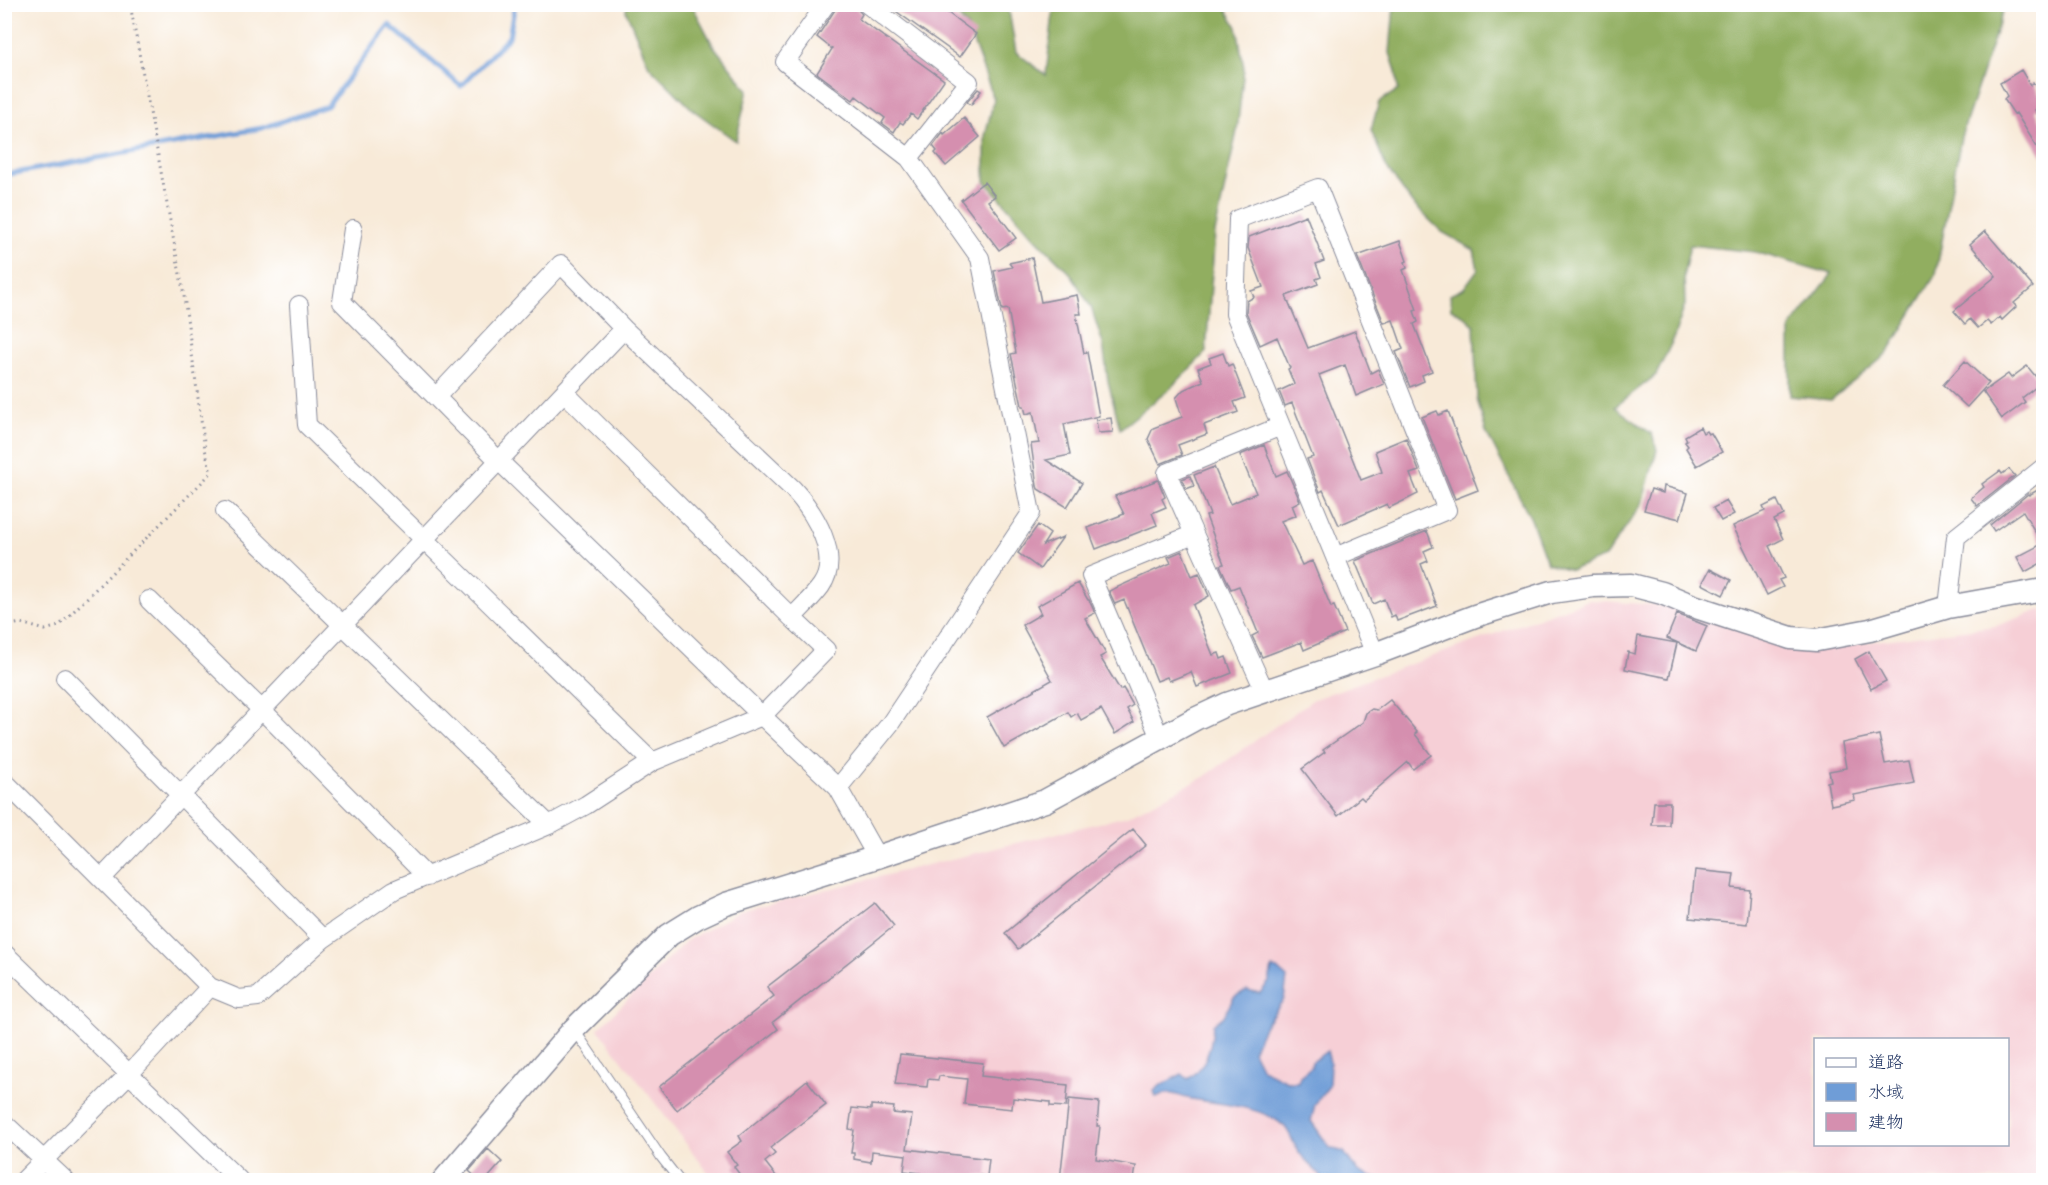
<svg xmlns="http://www.w3.org/2000/svg" width="2048" height="1185" font-family="'Architects Daughter','Klee One',sans-serif">
<rect width="100%" height="100%" fill="#fff"/>
<filter id="ink" filterUnits="userSpaceOnUse"><feTurbulence type="fractalNoise" baseFrequency=".0167" numOctaves="2"/><feDisplacementMap in="SourceGraphic" scale="12" xChannelSelector="R" yChannelSelector="G"/><feConvolveMatrix kernelMatrix="1 2 1 2 8 2 1 2 1" color-interpolation-filters="sRGB"/></filter>
<filter id="wash" filterUnits="userSpaceOnUse"><feTurbulence type="fractalNoise" baseFrequency=".008" numOctaves="4" result="noise"/><feDisplacementMap in="SourceGraphic" scale="24" xChannelSelector="R" yChannelSelector="G"/><feGaussianBlur stdDeviation="1.35" result="paint"/><feColorMatrix in="noise" values="0 0 0 0 0 0 0 0 0 0 0 0 0 0 0 0 0 1.4 0 .05"/><feComposite in="paint" operator="in"/></filter>
<g filter="url(#wash)">
<rect width="100%" height="100%" fill="#f8ead8"/>
<path fill="#f6cfd6" fill-rule="evenodd" d="M1589,600L1680,607L1803,650L1996,626L2043,609V1180H714L598,1029L686,941L740,911L1127,816L1204,777L1314,699ZM1816,1040H2008V1144H1816Z"/>
<path fill="#91ae60" stroke="#566e5f" stroke-width="1.5" d="M627,5H692L713,45L748,90L736,141L693,110L649,66L626,11Z
M948,5H1008L1016,52L1046,75L1054,5H1224L1237,27L1244,68L1237,131L1215,233L1206,352L1171,388L1120,429L1108,381L1103,344L1091,307L1070,273L1035,238L985,181V136L994,99L968,28Z
M1394,5V4L2005,5L1961,137L1936,274L1887,354L1831,400L1790,396V328L1832,274L1755,252L1690,245L1684,272L1685,305L1673,340L1656,375L1615,407L1652,434L1657,450L1642,504L1605,557L1571,570L1547,563L1531,519L1486,432L1477,399L1474,325L1463,315L1451,309L1450,295L1464,288L1478,269L1474,250L1442,232L1412,203L1386,167L1371,130L1379,102L1398,90L1396,71L1390,53Z"/>
<path fill="#6f9dd7" stroke="#45669a" stroke-width="1.5" d="M1272,968L1277,969L1287,978L1284,999L1265,1025L1253,1051L1262,1069L1289,1082H1298L1300,1076L1311,1067L1312,1062L1327,1051L1330,1062L1329,1086L1315,1104L1311,1121L1330,1148L1344,1152C1357,1172 1357,1172 1380,1180H1323C1316,1170 1306,1162 1299,1152C1293,1144 1291,1134 1285,1127C1264,1106 1220,1104 1192,1099C1178,1097 1170,1089 1156,1097L1154,1091L1161,1085L1182,1074L1188,1079C1206,1068 1212,1045 1213,1025L1224,1016L1234,997L1247,990L1260,993L1269,982Z"/>
<g fill="none" stroke-linecap="round" stroke-linejoin="round">
<path stroke="#6f9dd7" stroke-width="5" d="M4,175L262,128L327,106L389,25L461,86L509,37L515,4"/>
</g>
<g id="blocks">
<path fill="#d58faf" d="M837,4H856L857,9L862,14L859,19L944,80L917,119L911,114L903,124L900,122L894,132L882,123L885,118L856,96L853,100L817,73L832,49L817,37L835,10Z
M886,4H936L976,34L960,57Z
M2021,70L2030,85L2033,82L2043,101V105L2035,110L2043,124V157L2016,113L2014,114L2004,99L2007,96L2000,83Z
M978,89L981,91L971,105L967,102Z
M964,118L980,137L946,166L935,153L937,151L933,146L943,133L944,135Z
M984,182L995,196L988,201L1016,238L999,250L961,200Z
M1306,215L1324,261L1316,264L1321,277L1316,279L1318,284L1286,296L1308,348L1355,331L1371,373L1378,369L1384,384L1356,396L1345,365L1319,375L1361,480L1382,472L1375,451L1406,438L1419,471L1410,474L1418,494L1389,508L1387,504L1339,525L1323,490L1320,492L1307,459L1313,457L1292,403L1285,406L1279,391L1294,384L1288,369L1290,368L1277,337L1260,345L1246,312L1247,301L1254,297L1251,291L1263,287L1248,248L1249,237Z
M1985,231L2033,287L2014,303L2017,306L2002,320L2000,317L1991,325L1987,321L1978,328L1970,319L1965,324L1954,311L1996,276L1970,244Z
M1400,241L1407,261L1405,262L1407,268L1403,270L1417,310L1414,311L1418,322L1414,324L1432,371L1422,375L1424,381L1410,387L1396,352L1403,349L1393,320L1384,323L1357,256Z
M1032,258L1041,302L1077,295L1081,314H1076L1084,353L1087,352L1099,416L1064,424L1070,455L1046,460L1082,483L1067,507L1038,489L1037,486L1031,444L1039,443L1033,412L1026,414L1024,406H1022L1011,354L1016,353L1008,309L1002,310L994,271L1012,267L1009,263Z
M1223,353L1228,366L1232,364L1245,398L1234,402L1238,412L1204,425L1207,434L1178,445L1182,455L1160,464L1148,439L1153,428L1182,417L1176,398L1183,390L1203,381L1198,368L1211,363L1209,358Z
M1965,361L1989,383L1967,407L1943,385Z
M2027,366L2041,383L2022,398L2025,402L2002,419L1983,392L2008,374L2011,378Z
M1437,411L1439,415L1448,411L1478,490L1455,499L1422,417Z
M1111,418L1113,432L1098,433L1096,420Z
M1700,427L1703,433L1706,431L1708,434L1711,433L1722,452L1697,466L1686,448L1688,446L1685,442L1687,440L1685,436Z
M1264,445L1276,476L1287,471L1300,501L1292,505L1296,515L1281,521L1302,565L1312,561L1331,607L1334,606L1345,632L1304,650L1301,642L1262,657L1252,636L1258,633L1239,586L1231,589L1220,565L1224,564L1206,516L1210,515L1194,475L1214,467L1230,504L1256,493L1240,455Z
M2009,469L2015,476L1977,506L1971,498L1984,487L1982,484L2000,471L2002,474Z
M1190,476L1194,486L1186,489L1182,479Z
M1158,480L1165,497L1162,499L1166,507L1152,513L1157,525L1096,549L1088,528L1124,514L1115,496Z
M1664,486L1688,493L1680,519L1644,510L1651,489L1663,493Z
M2043,487V562L2025,572L2017,557L2042,544L2023,511L1994,531L1990,525L2028,494L2029,495Z
M1777,500L1784,515L1774,520L1783,539L1769,546L1784,578L1779,580L1783,587L1767,595L1733,526L1765,511L1763,507Z
M1726,501L1734,514L1721,521L1713,508Z
M1038,525L1050,534L1043,545L1063,537L1040,569L1018,553Z
M1427,531L1433,547L1424,551L1428,561L1421,564L1437,606L1397,621L1395,615L1391,617L1384,599L1373,604L1355,561Z
M1182,551L1192,576L1199,573L1209,596L1193,605L1213,655L1219,653L1221,659L1226,657L1232,673L1197,687L1191,672L1169,681L1167,677L1157,681L1124,600L1115,604L1109,591L1171,563L1168,557Z
M1710,569L1731,580L1723,595L1702,584Z
M1078,583L1088,600H1089L1095,613L1085,618L1106,654L1100,657L1120,690L1123,688L1133,705L1127,709L1134,722L1115,734L1101,709L1081,720L1077,713L1071,717L1068,712L1004,748L987,717L1052,680L1022,625L1041,614L1037,606Z
M1677,614L1707,626L1696,651L1667,638Z
M1638,636L1677,643L1669,678L1625,669L1628,652L1635,654Z
M1869,651L1886,681L1871,689L1855,659Z
M1390,700L1417,732L1415,734L1431,755L1413,769L1408,762L1364,800L1361,797L1338,816L1302,769L1325,752L1323,750L1363,722L1366,713L1372,709L1377,710Z
M1879,735L1885,764L1909,760L1914,783L1854,795L1855,800L1831,805L1827,782L1831,781L1829,771L1846,768L1842,743Z
M1654,802H1670L1669,825H1652Z
M1133,829L1146,845L1018,949L1005,933Z
M1695,870L1734,874L1732,888L1750,890L1747,924L1690,918Z
M875,903L894,926L773,1022L778,1029L677,1110L659,1087L774,996L767,987Z
M900,1054L983,1063L981,1076L1068,1085L1066,1107L1050,1106V1102L1013,1098L1012,1109L964,1104L967,1079L939,1076L938,1080L928,1079L927,1087L895,1084Z
M807,1080L826,1105L770,1148L775,1154L765,1162L779,1180H744L734,1167L737,1165L727,1152L742,1141L739,1136Z
M1069,1099L1099,1102L1097,1126H1100L1096,1159L1136,1166L1134,1180H1060Z
M871,1105L894,1107L893,1113L912,1115L907,1149L989,1159L987,1176L977,1175L976,1180H919L920,1173L904,1171L906,1155L872,1151L871,1162L854,1159V1153H851L854,1130L849,1129L852,1108L871,1110Z
M488,1149L502,1162L486,1180H479L469,1171Z"/>
</g>
</g>
<g filter="url(#ink)">
<use href="#blocks" fill-opacity="0" stroke="#8a8c9b" stroke-width="1.5"/>
<g fill="none" stroke-linecap="round" stroke-linejoin="round">
<defs>
<path id="service" d="M574,1029L661,1157L679,1180"/>
<path id="minor" d="M826,4L785,62L909,158L980,258L1031,513L890,724L838,788
M867,4L969,82L909,158
M353,229L342,302L499,461L762,716L838,788L877,857
M299,305L307,425L652,762
M564,392L792,618
M1281,426L1375,654
M225,511L549,825
M1194,534L1265,692
M149,600L262,710L427,877
M1948,607L1956,537L2044,467
M65,678L323,939
M1160,738L1091,576L1194,534L1167,473L1281,426L1235,314L1238,219L1318,188L1447,510L1335,557
M8,785L210,987L239,999L258,997L323,939L394,890L549,825L586,805L652,762L762,716L826,650L792,618C802,607 813,597 821,586C842,556 814,512 793,489L624,329L561,264L436,397
M103,877L624,329
M4,953L239,1180
M4,1123L65,1180
M24,1180L130,1073L210,987"/>
<path id="tertiary" d="M444,1180L574,1029L669,935L698,917L726,904L877,857L1045,801L1195,719L1227,704L1375,654L1475,616L1551,592L1593,586L1631,585L1662,593L1693,606L1791,638L1817,640L1870,630L1948,607L2044,590"/>
</defs>
<use href="#service" stroke="#8a8c9b" stroke-width="11"/>
<use href="#minor" stroke="#8a8c9b" stroke-width="20"/>
<use href="#tertiary" stroke="#8a8c9b" stroke-width="25"/>
<path stroke="#8a8c9b" stroke-width="3" stroke-dasharray="1.5 4.5" stroke-linecap="butt" d="M4,626L21,623L45,630L59,626L211,473L205,449L184,296L130,4"/>
<use href="#service" stroke="#fff" stroke-width="9"/>
<use href="#minor" stroke="#fff" stroke-width="18"/>
<use href="#tertiary" stroke="#fff" stroke-width="22"/>
</g>
</g>
<rect width="2048" height="1185" fill="none" stroke="#fff" stroke-width="24"/>
<rect x="1814" y="1038" width="195" height="108" fill="#ffffff" stroke="#a4acbf" stroke-width="1.5"/>
<rect x="1826" y="1058" width="30" height="9" fill="#ffffff" stroke="#a4acbf" stroke-width="1.5"/>
<text x="1868" y="1068" font-size="18" fill="#1b2f5e">道路</text>
<rect x="1826" y="1083" width="30" height="18" fill="#6f9dd7" stroke="#a4acbf" stroke-width="1.5"/>
<text x="1868" y="1098" font-size="18" fill="#1b2f5e">水域</text>
<rect x="1826" y="1113" width="30" height="18" fill="#d58faf" stroke="#a4acbf" stroke-width="1.5"/>
<text x="1868" y="1128" font-size="18" fill="#1b2f5e">建物</text>
</svg>
